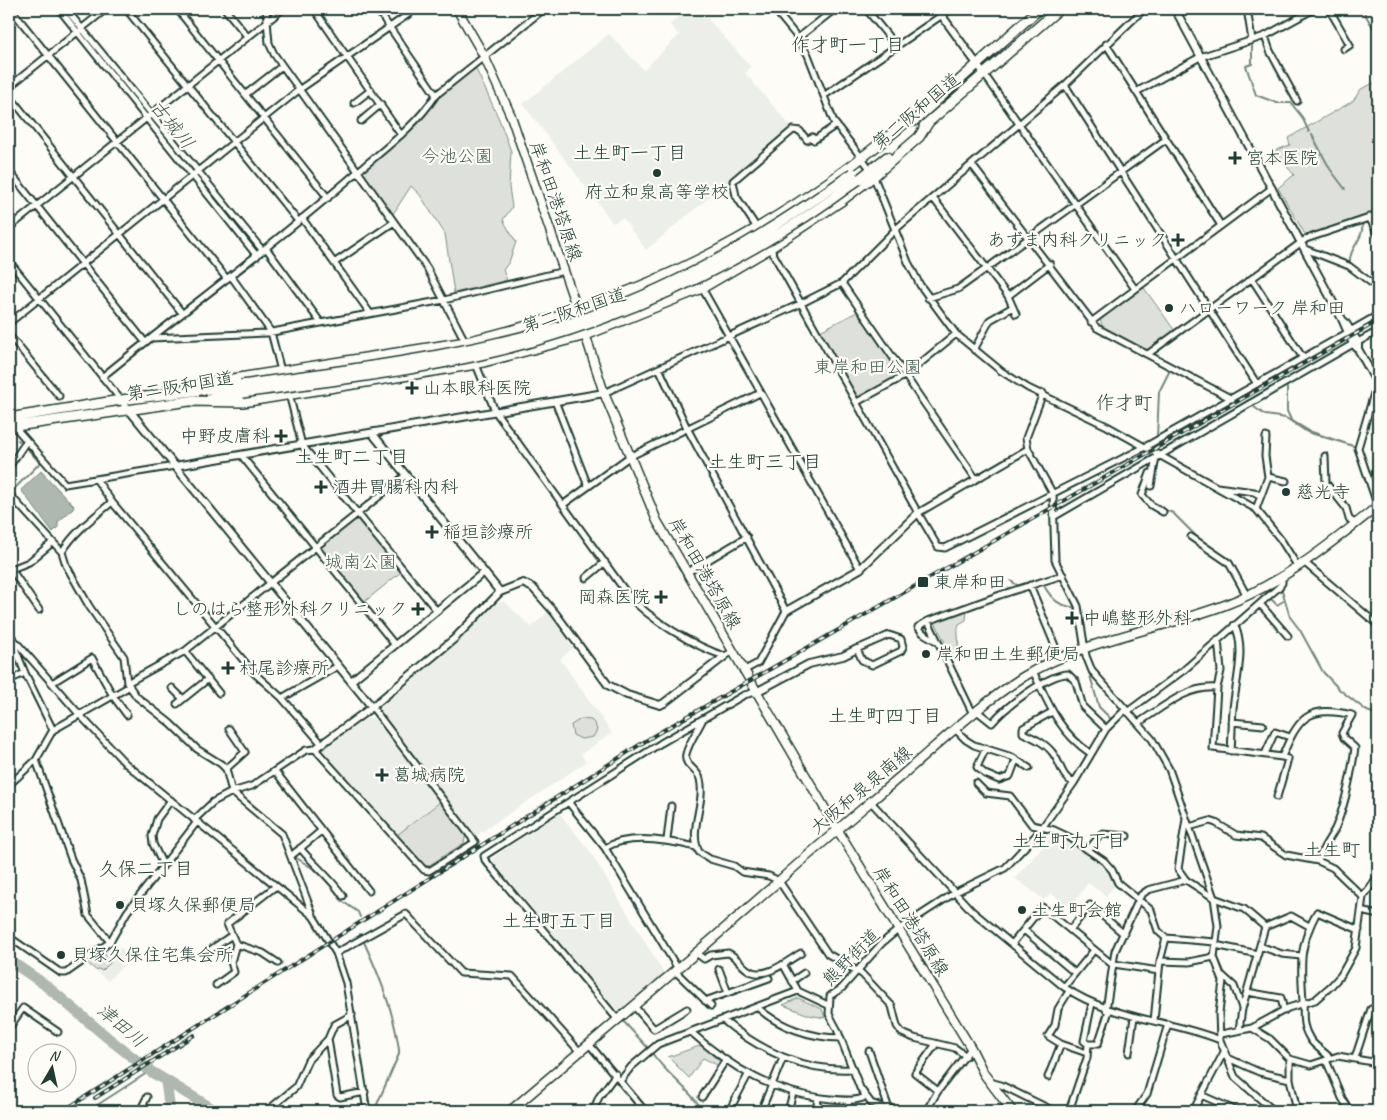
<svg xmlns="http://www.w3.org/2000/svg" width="1387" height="1120" font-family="Caveat,'Klee One',sans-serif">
<rect width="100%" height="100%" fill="#fdfcf7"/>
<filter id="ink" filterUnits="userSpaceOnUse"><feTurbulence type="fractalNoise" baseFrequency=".02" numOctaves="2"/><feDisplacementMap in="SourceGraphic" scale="10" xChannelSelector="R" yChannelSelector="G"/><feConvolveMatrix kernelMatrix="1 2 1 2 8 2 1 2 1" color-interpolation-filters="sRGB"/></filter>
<g filter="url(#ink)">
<path fill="#eceee9" d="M687,9H699L751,67L745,73L792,128L646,250L623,218L613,223L523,104L609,34L644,70L679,35L670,25Z
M504,601L531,627L548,612L573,648L560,659L612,733L581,754L586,762L477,835L474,834L380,715L381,701L499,602Z
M365,717L375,719L440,801L397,835L321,749Z
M559,813L589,850L664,973L620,1012L606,998L491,859Z
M1055,833L1090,852L1111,873L1116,884L1106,896L1088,883L1070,908L1051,893L1044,900L1015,878Z
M116,948H122L128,960L108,981L87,963L103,951Z"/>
<path fill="#dde0db" stroke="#7e8e88" d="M475,67L499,119L511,151L509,187L512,207L503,220L516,242L509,262L503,270L507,280L454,293L445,234L420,195L411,186L393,214L360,173C406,142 430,96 475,67Z
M1378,81V211L1306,236L1278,188L1294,175L1274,151L1290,145L1288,138L1353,101L1361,89Z
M1144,288L1175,331L1150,349H1145L1102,326L1100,319Z
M859,311L903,375L859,399L820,331Z
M354,520H358L401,572L363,603L320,550L321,547Z
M967,610L966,620L959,624C955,636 964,647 951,655L935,622Z
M581,719L591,720L595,724L597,730L593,737L581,739L573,735L571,725Z
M440,802L466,834L464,843L428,866L422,864L397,835Z
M103,952L111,962L102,971L99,969L97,971L87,963Z
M798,998L822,1009L825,1018L809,1015L783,1005Z
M702,1045L721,1063L719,1066L703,1058L689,1078L668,1057Z"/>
<path fill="#aeb8b1" stroke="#75877f" d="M41,471L74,506L73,509L58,522V527L53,532L21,490Z"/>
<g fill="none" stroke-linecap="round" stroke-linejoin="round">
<path stroke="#75877f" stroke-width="2" d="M1362,9L1378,36
M70,18L262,256L236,276
M1252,43V64L1246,66L1256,95L1277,103H1291L1302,117L1309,132
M1312,135L1330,169L1345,189
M1362,223C1365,239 1348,248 1350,264L1376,284
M165,331L228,282
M110,375L150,342
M1287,388V411L1291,420L1309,431L1350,445
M1254,407L1265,415L1286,418L1307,432L1357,447
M1157,437L1159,392L1170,370
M18,440L22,443
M26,447L40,463L11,492L36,520
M1163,509L1173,513L1196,536L1213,550
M1217,552L1228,558L1241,580
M1011,581L1017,585
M1043,584C1053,602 1059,605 1076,608
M1282,590L1290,617L1300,630L1323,672L1340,690L1367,711L1378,715
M1270,598L1277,605L1285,600
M1087,665L1099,707L1112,720
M1132,712L1138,719
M1143,724L1151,734
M1155,740L1170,766
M289,843L293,852
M295,857L323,875
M335,890L342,901L358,912L360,917
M1218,903L1220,925
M360,936V934
M364,942C380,977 394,1012 399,1050V1054L375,1109
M1218,948V958L1226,976
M624,1022L648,1048
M652,1053C667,1075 689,1088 703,1111
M88,1111L150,1071
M879,1111H886"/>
<path stroke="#aeb8b1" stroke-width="11" d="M9,960L44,984L108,1038L150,1071L216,1111
M166,1082L170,1111"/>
<defs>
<path id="minor" d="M11,9L227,279
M59,9L257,256
M66,9L263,251
M126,9L298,221
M177,9L328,198
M225,9L247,36
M266,9L269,43L274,54L427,268L466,343
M314,9L401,135
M377,9L436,95
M774,9L798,38L808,55L834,122L871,170L908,262L920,285L956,334L1001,371L1028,388L1107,426L1256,509L1281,540L1298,567
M866,9L897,47
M1247,9L1252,40
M1329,9L1350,45L1344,49
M1376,9L1378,12
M1265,36L1270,51L1297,101
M798,38L835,9
M1106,44L1220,224
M977,64L1135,289
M1065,85L1257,384
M9,87L106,9
M1136,92L1200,57L1265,36L1314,9
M246,94L282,66
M9,95L182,313
M825,95L951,9
M354,103L371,90
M361,121L381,104
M972,165L1097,328L1232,399
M9,171L145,342
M933,198L1008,296L1016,314
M1369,217L1378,235
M302,218L370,313
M9,228L283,9
M757,228L736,196L733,181L793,130L800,131L807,140L812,137L814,140L836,125
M266,248L321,323
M770,248L918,513L938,547L945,548L1145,447L1347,333
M1305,249L1349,266L1378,288
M9,261L121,400
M334,263L394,222
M231,276L271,332L281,371
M1252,279L1303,358
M842,283L976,479
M702,288L860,569
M1008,296L1050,264
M928,298L958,289L1165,140
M1091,322L1272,188
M9,323L300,89L416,9
M1352,330L1378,315
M9,335L59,396
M151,338L267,333L444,300L564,271
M1358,342L1378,331
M974,350L990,320L1013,307
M1148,354L1306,239L1378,215
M475,362L495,411L628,595C649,619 695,647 725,656L732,652
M659,368L687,428L786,611L758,663L743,671
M102,377C186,309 274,245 355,174C384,149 415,127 436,95L544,9
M1377,383L1358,448L1378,507
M604,393L802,303L842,283L896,229L1065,85L1144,9
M1043,393L1026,438L1028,449L1053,494L1055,560L1078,606L1086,656L1092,671L1152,739L1169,769L1214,898L1218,926L1214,957L1223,981L1219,1013L1220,1040L1235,1077L1274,1111
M289,394L302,445L437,611
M555,401L588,486
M857,402L906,375L956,334
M14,426L65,484L175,466
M241,455L395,645
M1325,456L1326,483L1346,508L1349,519L1356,524
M9,467L26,442
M1153,474L1150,473L1142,495L1151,505L1163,512
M1268,477L1286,481
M96,479L112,502L254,673L282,698L321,743
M1151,486L1156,457
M1217,487L1254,492L1261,496
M9,494L62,552L66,565L89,606L124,657L127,683L137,697L170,723L197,749L221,764L226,769L232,792L282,834L313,915
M564,504L629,457L760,393
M1256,509L1268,477L1265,456L1266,437
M918,513L1028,449
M1055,516L1353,344
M1191,537L1229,563L1247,596
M62,552C75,531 93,518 112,502
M1305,563L1378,625
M11,569L39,610
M9,570L29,562L52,543
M686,573L747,537
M586,578L605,562
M1030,585L1060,658
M1260,604L1288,636
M928,621L1000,595L1063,575
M9,634L79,714L125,763L313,916L336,953L346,983L367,1111
M889,635L901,639L903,647L901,651L872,665L862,660L857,649Z
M11,638L25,673L53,730L36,760L71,859L81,880L88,915L110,942
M938,642L923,633L918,627L928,621L973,714
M185,651L219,693
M1033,671C1049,705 1059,732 1090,753
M9,680L25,673
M52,683L92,658L113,696L127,715
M127,683L185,651L406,475
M172,688L183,699
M1217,688L1213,748L1282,757C1298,719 1307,704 1352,715L1342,733L1344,738L1355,748C1351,776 1346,803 1335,829C1329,840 1322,848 1318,861
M282,698L338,666
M177,704L208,679
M977,711L992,723C1005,707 1048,674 1068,674L1076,682L1083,707L1106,729
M1052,712L1023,728V733C1034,738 1045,743 1052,752C1062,764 1060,776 1074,783
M1127,712L1184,670L1279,587L1282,583V578
M703,719C698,730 689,742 686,754C683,766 698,769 700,779C706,803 688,829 699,852L710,859L734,866L742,872L769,876L779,881L828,954L862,974L892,1006L897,1026L902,1033L914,1038L955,1048L966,1056
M1232,722L1263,725
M1138,723C1162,708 1187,685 1217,688L1221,671L1218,639
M955,729L966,740L974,745L1012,757L1029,768
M53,730L130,686
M986,748L977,767L985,774L999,780L1010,776L1016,760
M1231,751C1232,737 1232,723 1233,709C1235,686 1247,645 1234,625
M1265,754L1275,732L1290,737
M226,769L245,752L229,729
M275,771L369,891
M976,783L986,793L1010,796L1032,825L1054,830L1069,837L1104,861L1112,870L1118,883L1151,910L1158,931L1166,938L1215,942
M9,785L36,760
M1277,797L1288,759L1282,757
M870,801L972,911L1064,987C1112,1020 1168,1019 1220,1040
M569,803L605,848L678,969
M1186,819L1178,869L1186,880
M194,820L213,802L232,792L252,786L306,750L315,749L424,870L429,871L475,842L372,707
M1189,827L1210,821L1216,823L1236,835L1261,838L1286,855L1318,861L1333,868L1363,897L1356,948L1341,975L1331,986L1315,1000L1288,1008L1252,1028L1221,1034
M667,840L671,806
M300,848C314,865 331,878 343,896
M605,848C628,833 671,841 696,847
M1089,849L1101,834L1127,836
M291,856L321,831
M163,865L153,844L152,836L157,819L171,800
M276,886L227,924L236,944L263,953L278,963
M1363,897L1378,876
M1361,911L1378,915
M1024,930L1075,973
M1070,930L1090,905L1124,934
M9,937L61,973H66L110,942L127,912L197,822
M1012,944L1042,907L1113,965
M1215,945L1258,954
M1260,946L1282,954L1301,956
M210,950L232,935
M336,953L406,914L461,973L512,976L580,1052
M696,953L704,959L711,955L728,953C736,956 740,964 747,969C763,982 787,961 801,953
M1160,961L1189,962L1214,957
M783,964L798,991
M1114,964L1159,971
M719,969L728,993
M675,971L711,1006
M1223,976L1234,986L1242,1008
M792,981L804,973
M216,985L234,972L231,962L236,944
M1064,987L1094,950
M1069,991L1058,1009L1055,1025L1048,1036L1061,1044L1087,1053
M1247,992L1281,998L1284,1011
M705,1001L769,978
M634,1006L654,1029L687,1009
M757,1007C779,1027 811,1038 841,1038
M1106,1010L1115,951L1141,895L1148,890L1186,880L1214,898L1244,909L1265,927L1291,916L1309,926
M618,1020L485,860L484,856L661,743L744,695L756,692
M723,1020C759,1050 804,1072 852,1069
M1154,1021L1160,961L1166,938
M9,1028L23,1008L58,1032
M1252,1028L1270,1039L1290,1059L1311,1065L1338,1056L1378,1063
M1239,1030L1242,1009L1265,927
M691,1032C732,1069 775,1094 831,1099C841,1100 855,1102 865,1097
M328,1039L337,1095L340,1097L365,1092
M589,1044L645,1111
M936,1044L915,1073L938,1091
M1088,1044L1084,1041L1092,1003
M869,1051L889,1109
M1129,1053L1134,1017
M1228,1058L1259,1072L1290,1079
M1330,1058C1324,1051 1315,1047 1310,1039C1301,1024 1304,1017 1303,1002C1301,964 1298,948 1317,912L1359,930
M1355,1058L1371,1009L1378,1012
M1290,1059V1079L1297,1111
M1326,1060L1342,1098L1350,1111
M1048,1077L1061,1044
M621,1080L631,1067L658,1044L798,991L828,1005
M990,1082L1001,1085L1054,1111
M1201,1095L1237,1111
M702,1097L725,1061
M140,1111L147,1097
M267,1111L296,1087L308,1060L328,1039L334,1025L352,1015
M593,1111L599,1097L616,1074
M729,1111L748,1075
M761,1111L783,1058
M788,1111L793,1093
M816,1111L818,1098
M847,1111L849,1100
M892,1111L871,1103L860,1088L837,1029L829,1014L830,996L842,988L882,943L899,929L956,892L1005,868L1039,832L1074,783L1106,729L1125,710
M926,1111L938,1091L971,1048
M1069,1111L1087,1058L1088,1044H1098L1109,1011
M1135,1111L1147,1094L1168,1024
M1193,1111L1225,1050"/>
<path id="tertiary" d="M937,9L977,64
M1175,9L1342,319L1353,344L1358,349L1378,385
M1345,322L1358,342V349
M121,400L372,707
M372,433L500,592
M175,466L604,393
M786,611L860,569L918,513
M351,681L484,572
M756,692L809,664L843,656L857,649
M315,749L372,707L454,639L500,592L523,583L533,588L555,613L608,685L627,695L660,705L664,703L725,656"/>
<path id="primary" d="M457,9L484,56L511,116L578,312L604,393L657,521L831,819L971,1048L984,1074L1012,1111
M510,1111C600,1034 691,959 780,880C820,844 861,810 902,775C942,741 979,705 1023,677C1085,639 1159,630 1225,605C1283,583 1330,544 1378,506"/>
<path id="trunk" d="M914,121L1039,9
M924,126L1059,9
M858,180L887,157
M172,394L195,385L466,342C634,303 774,234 906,122L918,118
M211,398L243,393
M190,401L243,402L415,374L476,364L586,335L702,288L770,248L841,201L874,176L919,137L928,123
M9,418L121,400L241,385
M9,427L196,400"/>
</defs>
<use href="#minor" stroke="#1f3d34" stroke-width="9"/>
<use href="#tertiary" stroke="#1f3d34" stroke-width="10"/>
<use href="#primary" stroke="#1f3d34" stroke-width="11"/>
<use href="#trunk" stroke="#1f3d34" stroke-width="12"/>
<use href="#minor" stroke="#fdfcf7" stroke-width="5"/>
<use href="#tertiary" stroke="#fdfcf7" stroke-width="6"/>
<use href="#primary" stroke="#fdfcf7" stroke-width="8"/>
<use href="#trunk" stroke="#fdfcf7" stroke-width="9"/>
<defs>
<path id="rail" d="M95,1098L194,1035
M63,1111L655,735L1378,321"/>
</defs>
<use href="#rail" stroke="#1f3d34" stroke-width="4"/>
<use href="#rail" stroke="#fdfcf7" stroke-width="2" stroke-dasharray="5.5" stroke-linecap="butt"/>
<defs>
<path id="trunk-bridge" d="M241,385C350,369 461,357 567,324C672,291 765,236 853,173
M243,393C326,381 412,372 494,352C626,319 749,262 858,180"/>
</defs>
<use href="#trunk-bridge" stroke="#1f3d34" stroke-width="12" stroke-linecap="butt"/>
<use href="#trunk-bridge" stroke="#fdfcf7" stroke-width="9"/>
</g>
</g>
<g fill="#1f3d34" stroke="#fdfcf7" stroke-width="2">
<path d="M1232.5 150.5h5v5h5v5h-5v5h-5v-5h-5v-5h5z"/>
<circle cx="657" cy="173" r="5"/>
<path d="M1175.5 232.5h5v5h5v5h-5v5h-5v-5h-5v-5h5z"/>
<circle cx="1169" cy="308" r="5"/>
<path d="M409.5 380.5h5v5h5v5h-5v5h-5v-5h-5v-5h5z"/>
<path d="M278.5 428.5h5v5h5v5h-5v5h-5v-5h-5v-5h5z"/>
<path d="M318.5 479.5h5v5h5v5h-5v5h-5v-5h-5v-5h5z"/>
<circle cx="1286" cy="492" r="5"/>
<path d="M429.5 524.5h5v5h5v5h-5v5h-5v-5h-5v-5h5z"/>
<rect x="917" y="576" width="12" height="12" rx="2.5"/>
<path d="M658.5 589.5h5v5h5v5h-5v5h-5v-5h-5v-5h5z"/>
<path d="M415.5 601.5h5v5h5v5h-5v5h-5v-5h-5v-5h5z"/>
<path d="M1069.5 610.5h5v5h5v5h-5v5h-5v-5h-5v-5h5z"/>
<circle cx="926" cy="654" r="5"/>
<path d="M225.5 660.5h5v5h5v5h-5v5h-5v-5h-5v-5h5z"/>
<path d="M379.5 767.5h5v5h5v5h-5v5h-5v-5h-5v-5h5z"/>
<circle cx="120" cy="905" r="5"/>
<circle cx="1022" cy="910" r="5"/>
<circle cx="61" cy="955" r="5"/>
</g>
<g text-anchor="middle" stroke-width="4.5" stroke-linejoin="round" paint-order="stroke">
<g font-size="18" fill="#1f3d34" stroke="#fdfcf7">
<text transform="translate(916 111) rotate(-40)" y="6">第二阪和国道</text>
<text transform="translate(556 201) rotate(71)" y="6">岸和田港塔原線</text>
<text transform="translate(574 310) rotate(-18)" y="6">第二阪和国道</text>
<text transform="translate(180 386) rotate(-9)" y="6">第二阪和国道</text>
<text transform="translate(705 573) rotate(60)" y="6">岸和田港塔原線</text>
<text transform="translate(861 790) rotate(-40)" y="6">大阪和泉泉南線</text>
<text transform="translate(911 921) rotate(58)" y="6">岸和田港塔原線</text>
<text transform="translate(851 957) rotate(-45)" y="6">熊野街道</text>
</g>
<g font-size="18" fill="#455e55" stroke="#fdfcf7">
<text x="457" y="162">今池公園</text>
<text x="868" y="373">東岸和田公園</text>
<text x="361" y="568">城南公園</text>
</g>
<g font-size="18" fill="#1f3d34" stroke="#fdfcf7" text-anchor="start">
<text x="1246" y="164">宮本医院</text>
<text x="657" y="198" text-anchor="middle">府立和泉高等学校</text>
<text x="1167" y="246" text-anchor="end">あずま内科クリニック</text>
<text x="1179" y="314">ハローワーク 岸和田</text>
<text x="423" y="394">山本眼科医院</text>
<text x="270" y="442" text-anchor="end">中野皮膚科</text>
<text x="332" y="493">酒井胃腸科内科</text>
<text x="1296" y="498">慈光寺</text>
<text x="443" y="538">稲垣診療所</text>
<text x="934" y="588">東岸和田</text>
<text x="650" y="603" text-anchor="end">岡森医院</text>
<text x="407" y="615" text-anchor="end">しのはら整形外科クリニック</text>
<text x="1083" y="624">中嶋整形外科</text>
<text x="936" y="660">岸和田土生郵便局</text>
<text x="239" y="674">村尾診療所</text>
<text x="393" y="781">葛城病院</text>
<text x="130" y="911">貝塚久保郵便局</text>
<text x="1032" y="916">土生町会館</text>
<text x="71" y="961">貝塚久保住宅集会所</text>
</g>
<g font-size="19" fill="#1f3d34" stroke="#fdfcf7">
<text x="848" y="51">作才町一丁目</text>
<text x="630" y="159">土生町一丁目</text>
<text x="1124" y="409">作才町</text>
<text x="352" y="463">土生町二丁目</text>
<text x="765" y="468">土生町三丁目</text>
<text x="885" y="722">土生町四丁目</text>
<text x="1069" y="847">土生町九丁目</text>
<text x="1332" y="856">土生町</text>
<text x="146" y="875">久保二丁目</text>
<text x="559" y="927">土生町五丁目</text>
</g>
<g font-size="19" font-style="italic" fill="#435c53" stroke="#fdfcf7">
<text transform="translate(173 124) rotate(51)" y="7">古城川</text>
<text transform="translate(122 1025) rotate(40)" y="7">津田川</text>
</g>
</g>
<rect width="1387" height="1120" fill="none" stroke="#fdfcf7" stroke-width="30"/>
<rect x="15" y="15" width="1357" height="1090" fill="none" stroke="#1f3d34" stroke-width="2" filter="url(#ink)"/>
<g transform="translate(52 1068) rotate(9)"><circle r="24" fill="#fdfcf7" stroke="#a4b0a9"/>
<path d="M0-4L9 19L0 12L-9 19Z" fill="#1f3d34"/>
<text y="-8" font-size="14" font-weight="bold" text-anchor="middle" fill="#1f3d34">N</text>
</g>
</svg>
